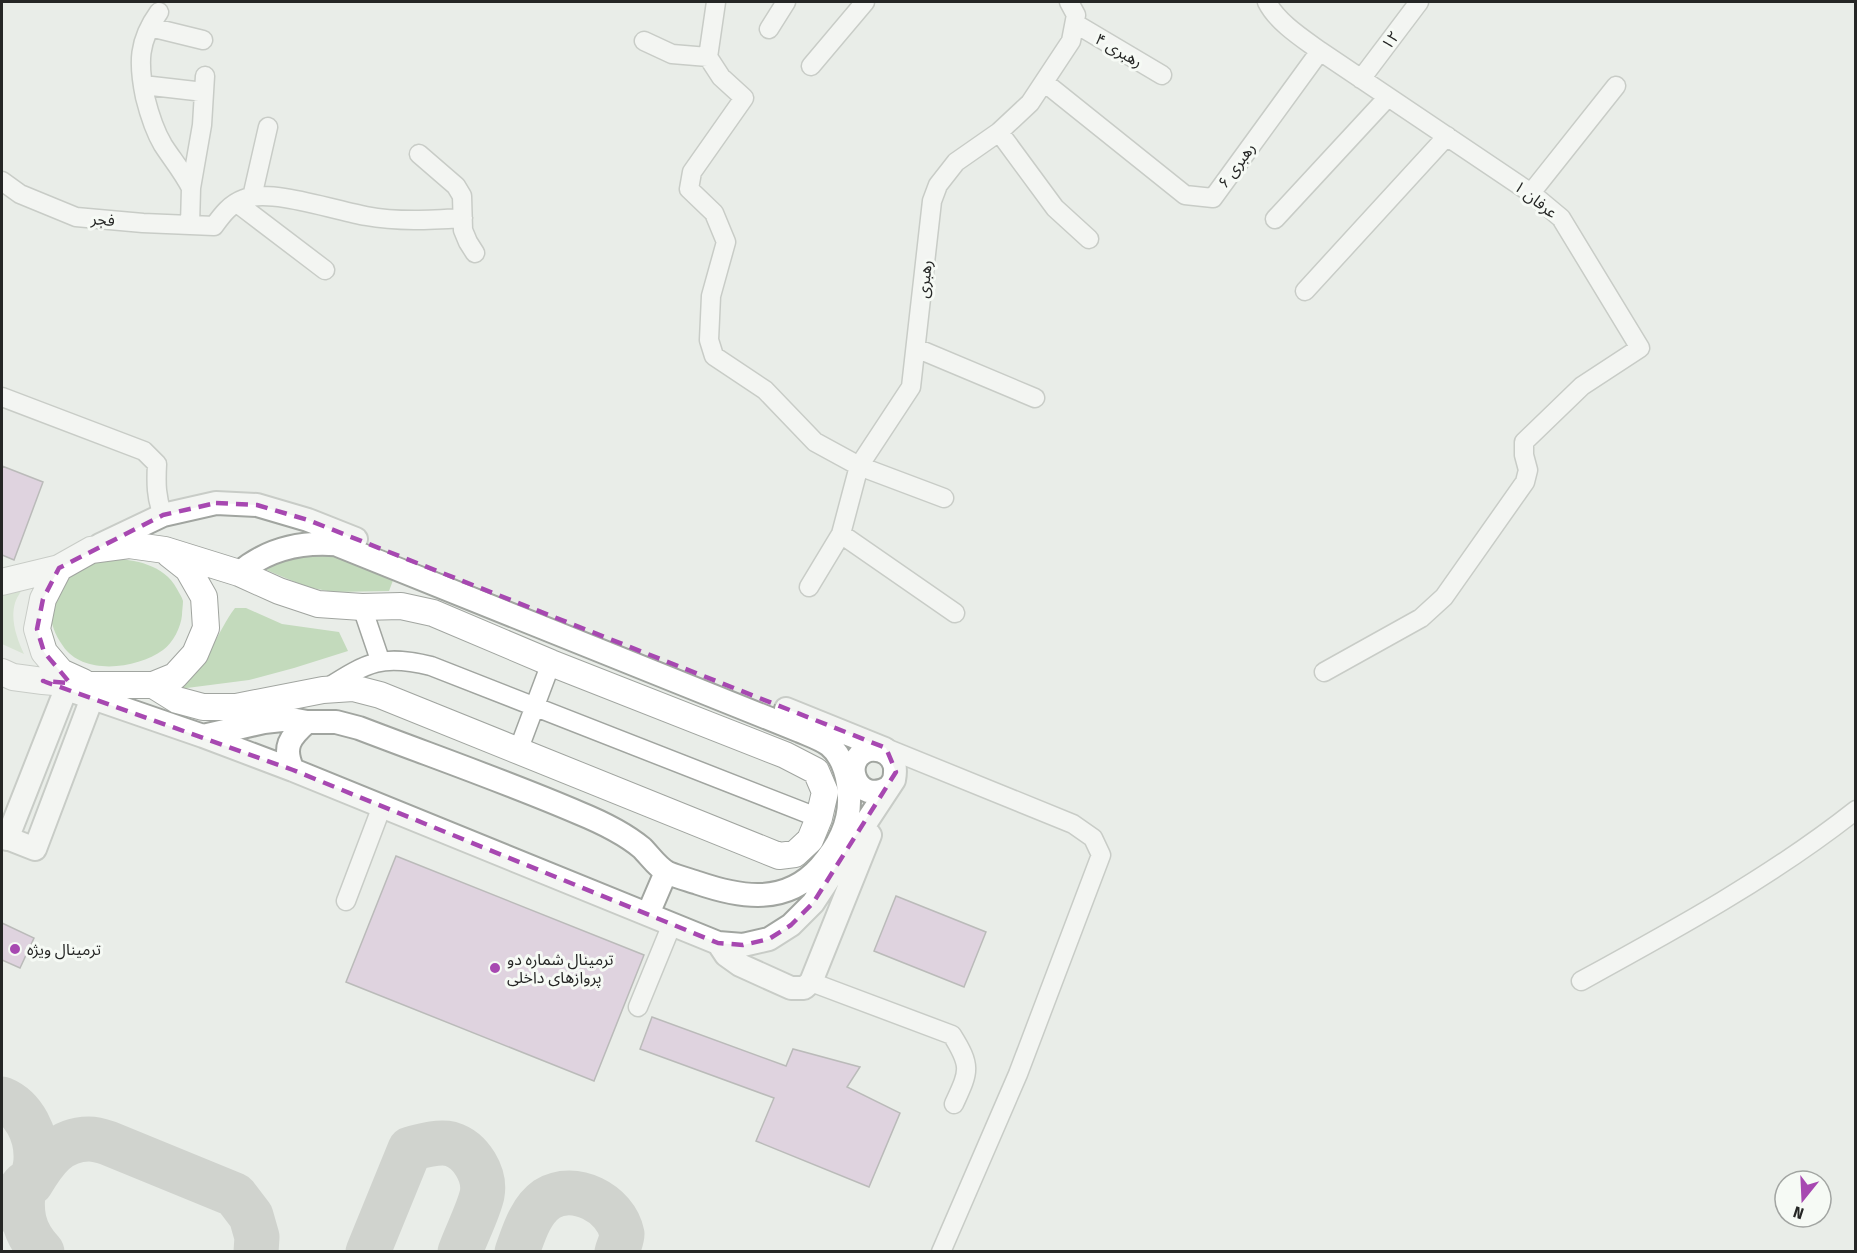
<svg xmlns="http://www.w3.org/2000/svg" width="1857" height="1253" font-family="'Fira Sans Condensed','Noto Sans Arabic',sans-serif">
<rect width="100%" height="100%" fill="#e9ede8"/>
<path fill="#c3dabc" d="M330,553L395,575L389,591L333,592L307,587L264,569C284,557 307,555 330,553Z
M110,558C135,560 164,564 177,589C179,593 182,597 183,601C183,605 182,611 182,615C181,627 173,643 163,650C137,669 83,676 63,646C31,601 67,570 110,558Z
M27,582C23,589 17,596 15,603C10,620 17,639 24,654L2,644V590Z
M235,608H246L282,624L339,632L348,651L294,668L249,680L179,689C183,671 202,659 213,644C221,632 225,621 235,608Z"/>
<g fill="none" stroke-linecap="round" stroke-linejoin="round">
<path stroke="#b1b4b0" stroke-width="45" d="M2,1099C24,1108 37,1135 36,1159C36,1167 33,1175 31,1183C45,1160 59,1139 89,1139C95,1139 102,1141 108,1143L235,1195L251,1216L257,1237L256,1252
M2,1209L12,1200L24,1184C20,1211 22,1231 42,1252
M368,1252L410,1149C422,1146 438,1141 451,1144C471,1150 486,1175 482,1195C478,1212 466,1235 460,1252
M517,1252C524,1233 530,1211 547,1199C574,1182 616,1203 622,1234C622,1239 619,1246 617,1252"/>
</g>
<path fill="#d3b3d6" stroke="#827e82" stroke-width="1.5" d="M2,466L43,482L14,560L2,555Z
M396,856L644,955L594,1081L346,982Z
M896,896L986,932L964,987L874,951Z
M2,923L34,938L20,968L2,960Z
M652,1017L786,1066L793,1049L860,1067L847,1087L900,1113L869,1187L756,1141L774,1098L640,1049Z"/>
<g fill="none" stroke-linecap="round" stroke-linejoin="round">
<defs>
<path id="minor" d="M1267,2C1277,22 1302,38 1320,51L1531,193L1561,218L1640,348L1582,386L1524,442V455L1528,470L1525,482L1444,597L1421,618L1324,672
M159,12C138,41 138,63 145,97C149,113 154,130 163,145C172,159 183,172 191,188
M1076,24L1162,75
M150,27L203,40
M769,29L786,2
M644,41L672,54L708,57
M708,57L721,77L744,98L692,172L689,189L714,213L726,242L711,296L709,340L714,356L765,390L815,442L859,466L944,498
M708,57L716,2
M811,66L865,2
M1361,79L1419,2
M1044,82L1185,195L1213,198L1320,51
M143,85L204,92
M999,132L1055,208L1089,239
M419,154L456,186L462,196L463,230L468,242L475,253
M2,181L20,194L76,217L143,223L214,226C222,215 230,204 244,199C270,188 337,211 366,216C397,222 431,220 463,218
M1531,193L1616,86
M252,197L268,127
M237,203L325,270
M1275,219L1388,97
M190,225L191,188L202,125L205,76
M1305,291L1447,136
M916,348L1035,398
M2,397L144,451L157,464C156,483 156,498 163,515
M841,534L955,613
M809,587L841,534L859,466L911,387L932,201L938,185L956,162L999,132L1030,103L1071,41L1076,15L1069,2
M362,607L380,660
M327,688C368,662 382,654 431,666L819,818
M886,748L1073,824L1093,838L1101,855L1018,1074L941,1252
M518,751L551,663
M346,901L382,806
M1581,981C1676,929 1771,877 1856,810
M811,982L952,1035C972,1067 969,1071 954,1104
M638,1007L672,924"/>
<path id="major" d="M100,545L163,515L216,503L257,505L308,520L356,539
M239,573C271,546 310,540 350,546
M64,688L203,736L293,770L718,943L743,945L769,939L791,925L813,903L894,780C896,770 896,761 887,754C882,750 876,749 869,750C839,759 857,807 889,787
M786,709L885,749
M203,736L264,722L291,719L307,722H336L359,728C432,756 507,782 579,813C601,822 624,833 642,848C650,856 658,868 668,873C678,877 689,880 698,883C742,898 786,905 820,867C837,848 850,825 849,798C849,780 844,757 829,745C821,739 809,735 800,731L335,544
M293,770C282,747 290,737 307,722
M2,836L35,849L92,698
M7,839L66,689
M648,914L666,872
M718,943L726,955L740,965L791,988H804L811,982L870,835"/>
<path id="highway" d="M59,568L43,599L37,629L44,652L61,672L83,682
M2,582L59,568L91,550L129,545L165,550L239,573L279,591L318,604L362,607L401,606L433,613L551,663L785,755L816,771L825,792L819,818L810,840L795,854L779,856L380,695L353,688L323,690L236,707H203L177,700L153,685
M2,672L13,677L43,681L89,685H153L175,676L195,654L206,628L204,597L188,569L169,554"/>
</defs>
<use href="#minor" stroke="#a1a5a0" stroke-width="21"/>
<use href="#major" stroke="#a1a5a0" stroke-width="26"/>
<use href="#highway" stroke="#a1a5a0" stroke-width="28"/>
<use href="#minor" stroke="#fff" stroke-width="18"/>
<use href="#major" stroke="#fff" stroke-width="22"/>
<use href="#highway" stroke="#fff" stroke-width="26"/>
</g>
<path d="M0 0H1857V1253H0ZM216,503L257,505L308,520L886,748L896,772L813,903L791,925L769,939L743,945L718,943L293,770L43,681L70,683L44,652L37,629L43,599L59,568L163,515Z" fill="#e9ede8" fill-opacity=".55" fill-rule="evenodd"/>
<path fill="none" stroke="#a748b1" stroke-width="4.5" stroke-dasharray="12 8" stroke-linejoin="round" d="M216,503L257,505L308,520L886,748L896,772L813,903L791,925L769,939L743,945L718,943L293,770L43,681L70,683L44,652L37,629L43,599L59,568L163,515Z"/>
<g fill="#a748b1" stroke="#f6faf5" stroke-width="2">
<circle cx="15" cy="949" r="6"/>
<circle cx="495" cy="968" r="6"/>
</g>
<g text-anchor="middle" stroke-width="6" stroke-linejoin="round" paint-order="stroke">
<g font-size="16" fill="#252625" stroke="#f6faf5">
<text transform="translate(1390 40) rotate(-53)" y="6">۱۲</text>
<text transform="translate(1119 50) rotate(30)" y="6">رهبری ۴</text>
<text transform="translate(1236 165) rotate(-54)" y="6">رهبری ۶</text>
<text transform="translate(1536 199) rotate(38)" y="6">عرفان ۱</text>
<text transform="translate(103 219) rotate(5)" y="6">فجر</text>
<text transform="translate(924 279) rotate(-84)" y="6">رهبری</text>
</g>
<g font-size="16" fill="#252625" stroke="#f6faf5" text-anchor="start">
<text x="27" y="955">ترمینال ویژه</text>
<text x="507" y="965">ترمینال شماره دو<tspan x="507" dy="18">پروازهای داخلی</tspan></text>
</g>
</g>
<rect width="1857" height="1253" fill="none" stroke="#252625" stroke-width="6"/>
<g transform="translate(1803 1199) rotate(198)"><circle r="28" fill="#f6faf5" stroke="#a2a5a2" stroke-width="1.5"/>
<path d="M0-4.5L10 22L0 15L-10 22Z" fill="#a748b1"/>
<text y="-9" font-size="16" font-weight="bold" text-anchor="middle" fill="#252625">N</text>
</g>
</svg>
